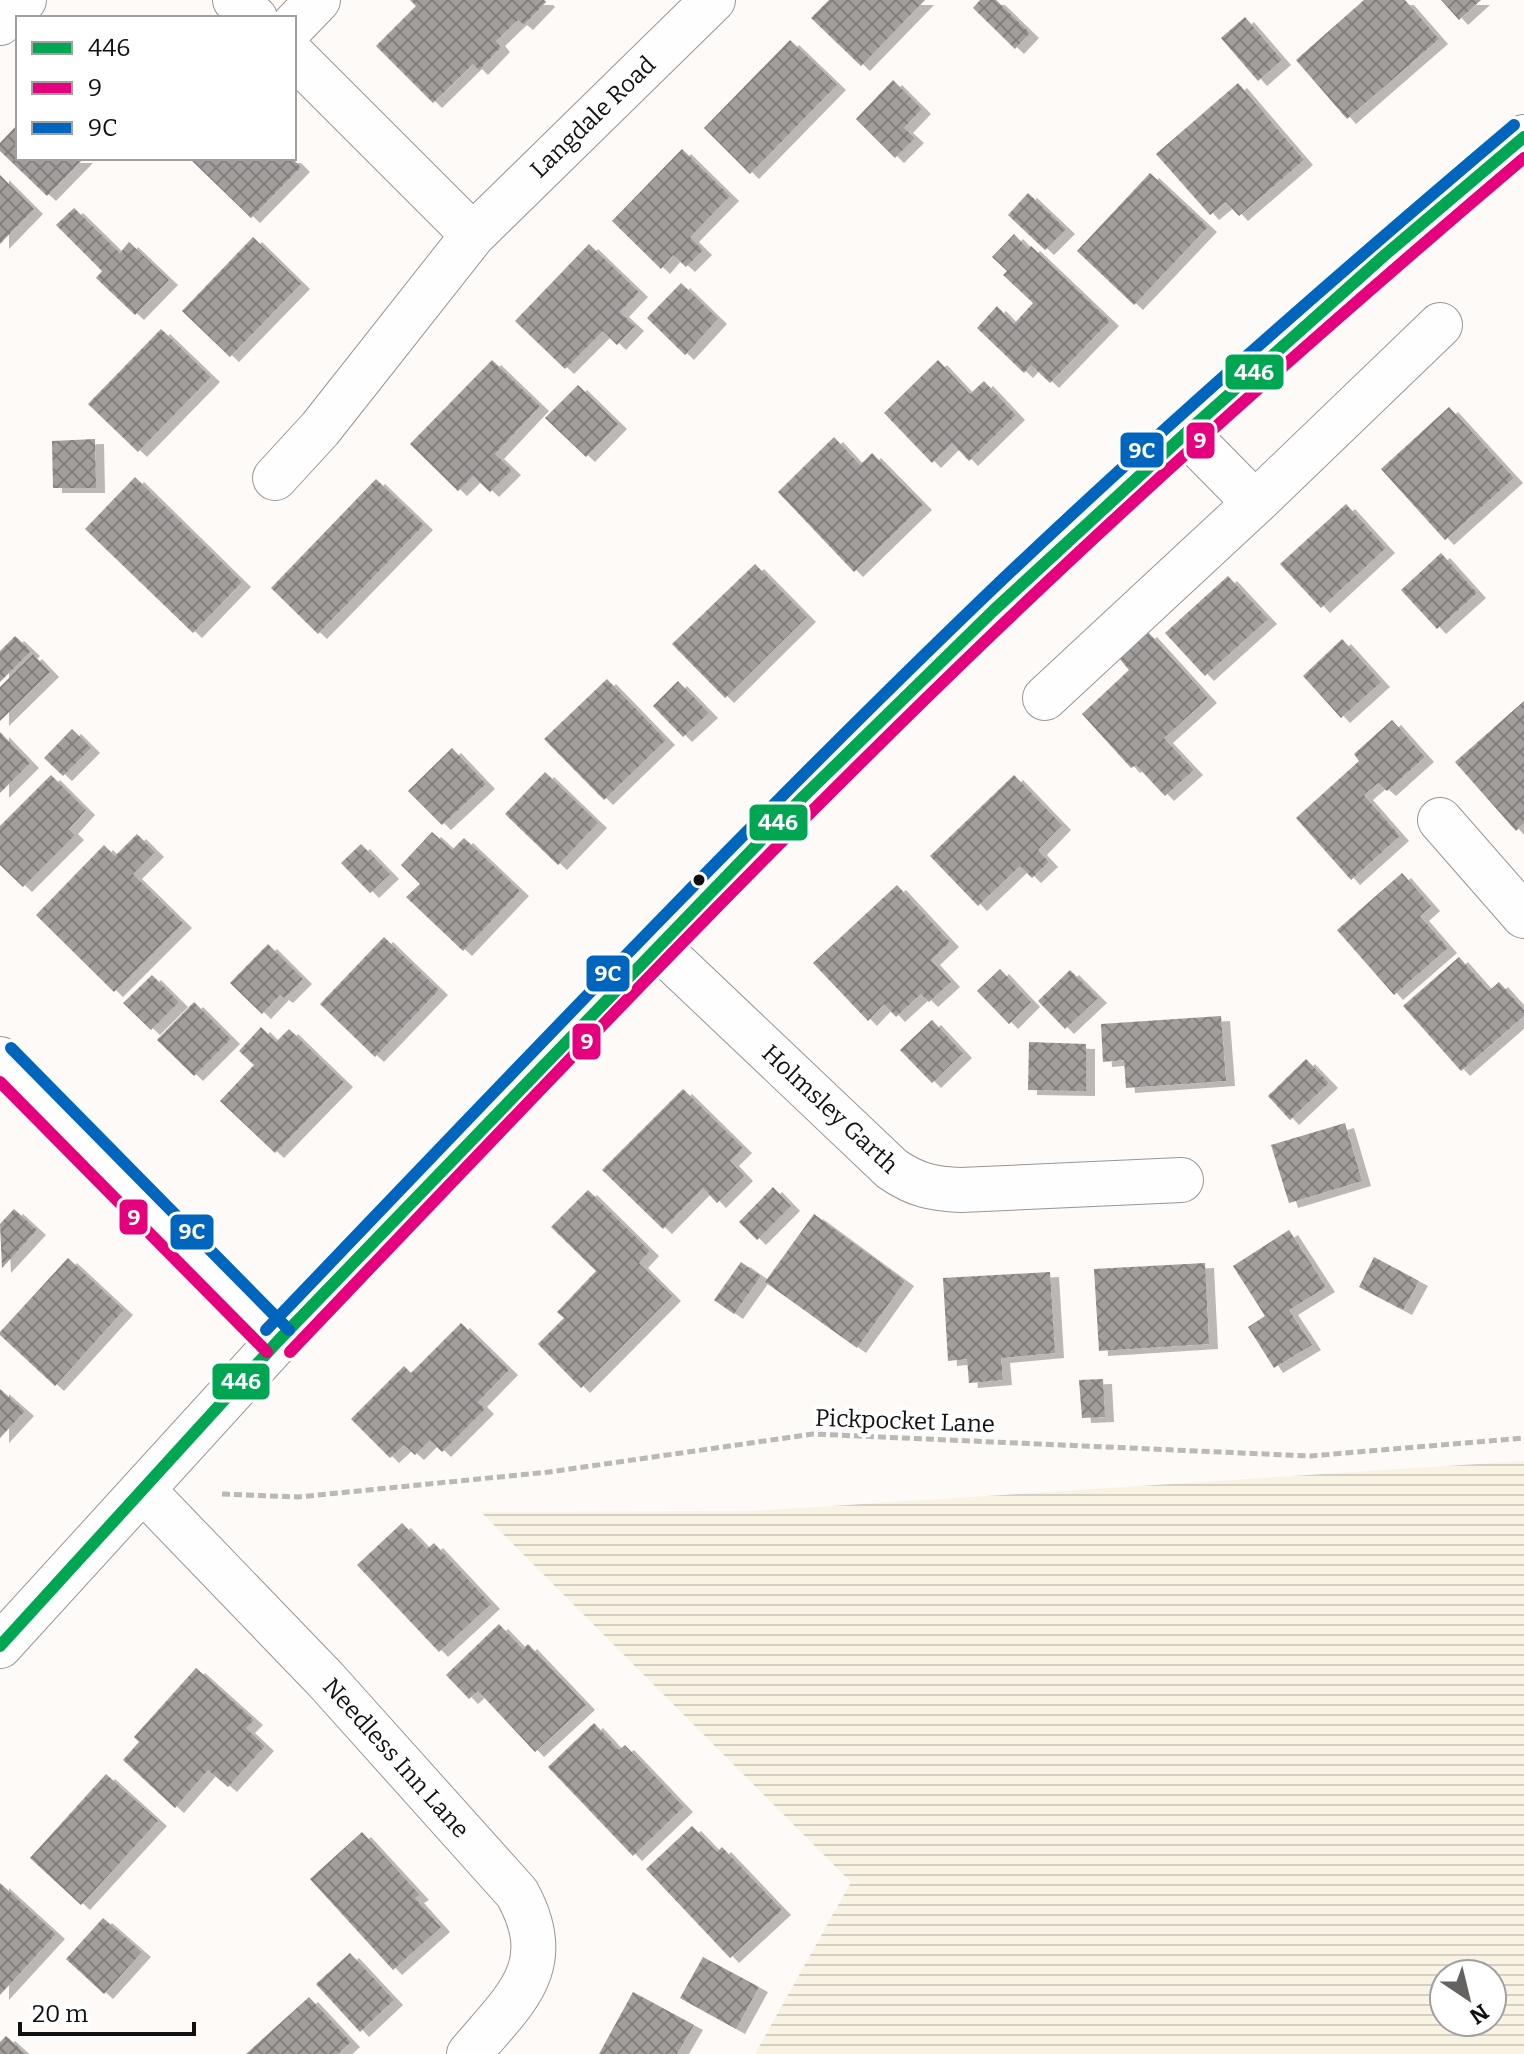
<svg xmlns="http://www.w3.org/2000/svg" width="1524" height="2054" font-family="Bitter,serif">
<defs>
<pattern id="farmland-rules" width="6" height="5" patternUnits="userSpaceOnUse" patternTransform="scale(2)"><rect width="6" height="5" fill="#f9f3e4"/><path d="M0 2.5h6" fill="none" stroke="#d4cfc3"/></pattern>
<pattern id="building-cross-hatch" width="8" height="8" patternUnits="userSpaceOnUse" patternTransform="scale(2)"><rect width="8" height="8" fill="#a19e9c"/><path d="M0 0l8 8M0 8l8-8" fill="none" stroke="#827f7e"/></pattern>
<filter id="shadow"><feDropShadow dx="9" dy="5" stdDeviation="0" flood-color="#0004"/></filter>
</defs>
<rect width="100%" height="100%" fill="#fdfaf7"/>
<path fill="url(#farmland-rules)" fill-rule="evenodd" d="M1524,1461V2054H755L851,1882L481,1512L755,1511ZM1444,1974H1492V2022H1444Z"/>
<path fill="url(#building-cross-hatch)" filter="url(#shadow)" d="M410,0H544L546,2L524,25L518,20L496,41L501,47L479,70L473,64L433,103L376,46L416,6Z
M829,0H925L861,66L811,18Z
M980,0H996L1030,33L1015,49L973,8Z
M1364,0H1405L1439,39L1347,119L1296,60Z
M1441,0H1481L1459,20Z
M1245,17L1282,60L1258,81L1221,38Z
M790,40L837,85L750,174L704,128Z
M893,80L922,109L904,128L915,138L895,158L856,119Z
M1238,83L1304,160L1239,216L1226,202L1210,215L1156,154Z
M18,124V158H84L47,196L0,151V143Z
M682,149L730,196L690,237L703,250L686,267L673,255L661,269L612,221Z
M189,158H292L301,167L251,218Z
M1150,173L1208,227L1134,305L1077,251Z
M0,175L34,209L0,244Z
M1028,193L1066,229L1045,250L1008,215Z
M74,208L120,253L129,242L169,280L135,315L96,278L102,271L56,225Z
M1014,234L1028,249L1031,246L1110,321L1050,383L1031,365L1024,373L977,328L997,306L1014,324L1033,303L1003,275L1007,271L992,257Z
M253,237L301,284L230,357L182,311Z
M589,244L639,292L620,312L635,326L617,345L603,331L565,369L515,321Z
M681,283L718,319L685,355L647,318Z
M161,329L211,377L138,452L88,404Z
M492,360L540,406L495,454L512,470L490,492L473,476L458,491L410,444Z
M938,360L970,394L984,381L1016,415L969,461L952,443L932,463L884,413Z
M578,385L618,424L586,457L545,418Z
M1449,407L1514,478L1445,540L1381,469Z
M834,437L860,465L872,453L923,505L854,572L778,492Z
M95,439L96,488H53L52,441Z
M135,477L242,582L193,633L85,529Z
M376,479L424,525L318,634L271,588Z
M1346,504L1386,548L1321,608L1280,564Z
M1441,553L1477,593L1437,629L1401,590Z
M755,564L807,617L725,698L672,644Z
M1228,576L1268,619L1205,676L1165,633Z
M1148,632L1208,698L1164,738L1194,770L1165,796L1136,765L1131,768L1082,714L1129,670L1119,658Z
M15,636L31,651L0,682V651Z
M1342,639L1381,682L1341,718L1303,676Z
M33,654L50,672L0,721V687Z
M607,679L666,740L604,800L544,739Z
M678,681L709,713L683,737L653,706Z
M1524,701V823L1516,831L1455,762Z
M1392,720L1425,757L1387,791L1378,783L1364,795L1400,836L1351,880L1296,818L1359,761L1354,754Z
M72,729L91,748L63,776L44,758Z
M0,732L30,763L0,793Z
M452,748L486,784L442,825L408,791Z
M545,772L598,823L558,865L505,814Z
M51,775L86,810L69,829L75,835L23,887L0,865V826Z
M1014,775L1062,825L1038,850L1049,862L1032,878L1020,866L978,906L930,856Z
M432,832L452,850L464,838L520,891L463,951L406,897L420,884L401,865Z
M137,834L155,852L133,874L183,923L114,992L36,915L104,845L115,856Z
M361,844L390,874L370,893L341,863Z
M1402,873L1431,906L1420,916L1448,948L1394,995L1337,930Z
M897,885L950,942L931,960L951,982L929,1002L921,994L896,1017L884,1004L868,1021L813,963Z
M384,937L439,990L375,1057L320,1004Z
M268,944L303,979L284,998L280,995L262,1014L230,983Z
M1459,957L1489,991L1499,982L1524,1010V1016L1461,1071L1403,1006Z
M1000,969L1031,1002L1009,1024L977,991Z
M1070,970L1098,998L1065,1029L1038,1001Z
M152,975L179,1002L151,1030L123,1003Z
M194,1002L231,1039L194,1076L157,1040Z
M1221,1016L1226,1081L1126,1088L1124,1060L1103,1062L1101,1024Z
M932,1020L963,1053L932,1083L900,1050Z
M261,1027L276,1042L289,1029L344,1082L275,1153L220,1101L254,1065L239,1051Z
M1029,1042L1086,1044V1091L1028,1090Z
M1306,1059L1329,1083L1290,1120L1268,1096Z
M683,1089L743,1148L730,1161L744,1176L717,1203L703,1188L663,1229L602,1170Z
M1345,1123L1362,1181L1289,1203L1271,1145Z
M773,1187L791,1206L757,1240L739,1222Z
M588,1190L650,1251L639,1263L672,1296L581,1388L538,1344L564,1318L557,1312L596,1271L551,1227Z
M14,1209L37,1230L2,1268L0,1224Z
M814,1214L905,1281L857,1348L765,1282Z
M1289,1230L1326,1287L1289,1310L1312,1345L1274,1368L1248,1327L1265,1316L1233,1266Z
M1374,1257L1419,1281L1403,1310L1359,1287Z
M68,1258L124,1310L55,1386L0,1335V1332Z
M741,1262L761,1276L734,1314L714,1300Z
M1205,1263L1209,1344L1099,1351L1094,1269Z
M1050,1272L1055,1353L1001,1358L1003,1380L969,1383L967,1359L948,1361L943,1278Z
M461,1323L509,1370L478,1402L485,1409L442,1452L430,1440L415,1455L404,1445L390,1458L351,1419L404,1366L411,1373Z
M1103,1379L1105,1417L1082,1418L1079,1380Z
M0,1389L25,1411L0,1438Z
M402,1523L427,1549L434,1543L491,1604L439,1652L357,1565Z
M499,1624L523,1649L528,1644L586,1705L535,1752L478,1691L469,1699L446,1675Z
M196,1668L254,1720L246,1728L265,1746L228,1787L208,1770L175,1808L123,1760L139,1742L134,1737Z
M594,1723L619,1750L625,1745L684,1807L633,1856L548,1767Z
M106,1774L158,1821L81,1905L30,1858Z
M692,1826L717,1852L722,1847L782,1910L730,1958L646,1869Z
M362,1832L420,1895L415,1898L441,1927L393,1970L310,1879Z
M0,1883L56,1934L0,1995Z
M103,1918L142,1952L104,1994L66,1959Z
M350,1953L394,2000L360,2032L316,1984Z
M703,1957L759,1987L736,2029L680,1998Z
M633,1992L694,2025L677,2054H599Z
M309,1997L351,2042L338,2054H246Z
M6,2036L26,2054H0V2042Z"/>
<g fill="none" stroke-linecap="round" stroke-linejoin="round">
<defs>
<path id="minor" d="M235,0L255,18
M0,23L24,0
M294,25L318,0
M294,56L473,235
M1186,433L1255,503
M275,478L320,429L473,235L713,0
M1045,698L1255,503L1440,325
M1440,820L1524,916
M657,946L892,1169C915,1185 933,1189 961,1190L1181,1180
M0,1059L278,1341
M144,1491L326,1680L517,1893C558,1967 515,1999 469,2054
M0,1646L278,1341L803,797L994,610L1186,433L1386,254L1524,137"/>
</defs>
<use href="#minor" stroke="#979695" stroke-width="46"/>
<path stroke="#b9b9b8" stroke-width="5" stroke-dasharray="8 4" stroke-linecap="butt" d="M222,1494L298,1497L549,1472L813,1434L1310,1456L1524,1438"/>
<use href="#minor" stroke="#fffefe" stroke-width="44"/>
<defs>
<path id="bus-1" d="M0,1646L278,1341L803,797L994,610L1186,433L1386,254L1524,137"/>
<path id="bus-2" d="M0,1082L267,1352
M290,1352C524,1107 757,859 1003,624C1171,463 1346,309 1524,158"/>
<path id="bus-3" d="M11,1048L289,1330
M266,1330C502,1084 735,837 980,601C1152,436 1332,279 1514,125"/>
</defs>
<use href="#bus-1" stroke="#fff" stroke-width="18"/>
<use href="#bus-2" stroke="#fff" stroke-width="18"/>
<use href="#bus-3" stroke="#fff" stroke-width="18"/>
<use href="#bus-1" stroke="#00a651" stroke-width="12"/>
<use href="#bus-2" stroke="#e5007d" stroke-width="12"/>
<use href="#bus-3" stroke="#0065bd" stroke-width="12"/>
</g>
<circle fill="#111" stroke="#fff" stroke-width="3" cx="699" cy="880" r="7"/>
<g text-anchor="middle" stroke-width="8" stroke-linejoin="round" paint-order="stroke">
<g font-size="24" fill="#111" stroke="#fff">
<text transform="translate(593 117) rotate(-44)" y="8">Langdale Road</text>
<text transform="translate(830 1109) rotate(43)" y="8">Holmsley Garth</text>
<text transform="translate(905 1421) rotate(2)" y="8">Pickpocket Lane</text>
<text transform="translate(396 1758) rotate(48)" y="8">Needless Inn Lane</text>
</g>
</g>
<g stroke="#fff" stroke-width="3">
<rect x="1224" y="353" width="61" height="38" rx="8" fill="#00a651"/>
<rect x="1185" y="421" width="31" height="39" rx="8" fill="#e5007d"/>
<rect x="1119" y="431" width="46" height="38" rx="8" fill="#0065bd"/>
<rect x="748" y="803" width="61" height="39" rx="8" fill="#00a651"/>
<rect x="585" y="954" width="46" height="39" rx="8" fill="#0065bd"/>
<rect x="571" y="1022" width="31" height="39" rx="8" fill="#e5007d"/>
<rect x="118" y="1198" width="31" height="38" rx="8" fill="#e5007d"/>
<rect x="169" y="1213" width="46" height="38" rx="8" fill="#0065bd"/>
<rect x="211" y="1362" width="60" height="39" rx="8" fill="#00a651"/>
</g>
<g font-size="22" text-anchor="middle" font-weight="bold" fill="#fff">
<text x="1254" y="380">446</text>
<text x="1200" y="448">9</text>
<text x="1142" y="458">9C</text>
<text x="778" y="830">446</text>
<text x="608" y="981">9C</text>
<text x="587" y="1049">9</text>
<text x="134" y="1225">9</text>
<text x="192" y="1239">9C</text>
<text x="241" y="1389">446</text>
</g>
<rect x="16" y="16" width="280" height="144" fill="#ffffff" stroke="#a0a0a0" stroke-width="2"/>
<rect x="32" y="42" width="40" height="12" fill="#00a651" stroke="#a0a0a0" stroke-width="2"/>
<text x="88" y="56" font-size="24" fill="#111111">446</text>
<rect x="32" y="82" width="40" height="12" fill="#e5007d" stroke="#a0a0a0" stroke-width="2"/>
<text x="88" y="96" font-size="24" fill="#111111">9</text>
<rect x="32" y="122" width="40" height="12" fill="#0065bd" stroke="#a0a0a0" stroke-width="2"/>
<text x="88" y="136" font-size="24" fill="#111111">9C</text>
<g transform="translate(1468 1998) rotate(145)"><circle r="38" fill="#ffffff" stroke="#a0a0a0" stroke-width="2"/>
<path d="M0-6L14 30L0 20L-14 30Z" fill="#646362"/>
<text y="-12" font-size="22" font-weight="bold" text-anchor="middle" fill="#111111">N</text>
</g>
<path d="M20 2022v12h174v-12" fill="none" stroke="#111111" stroke-width="4"/>
<text x="32" y="2022" font-size="24" fill="#111111" stroke="#ffffff" stroke-width="6" paint-order="stroke">20 m</text>
</svg>
